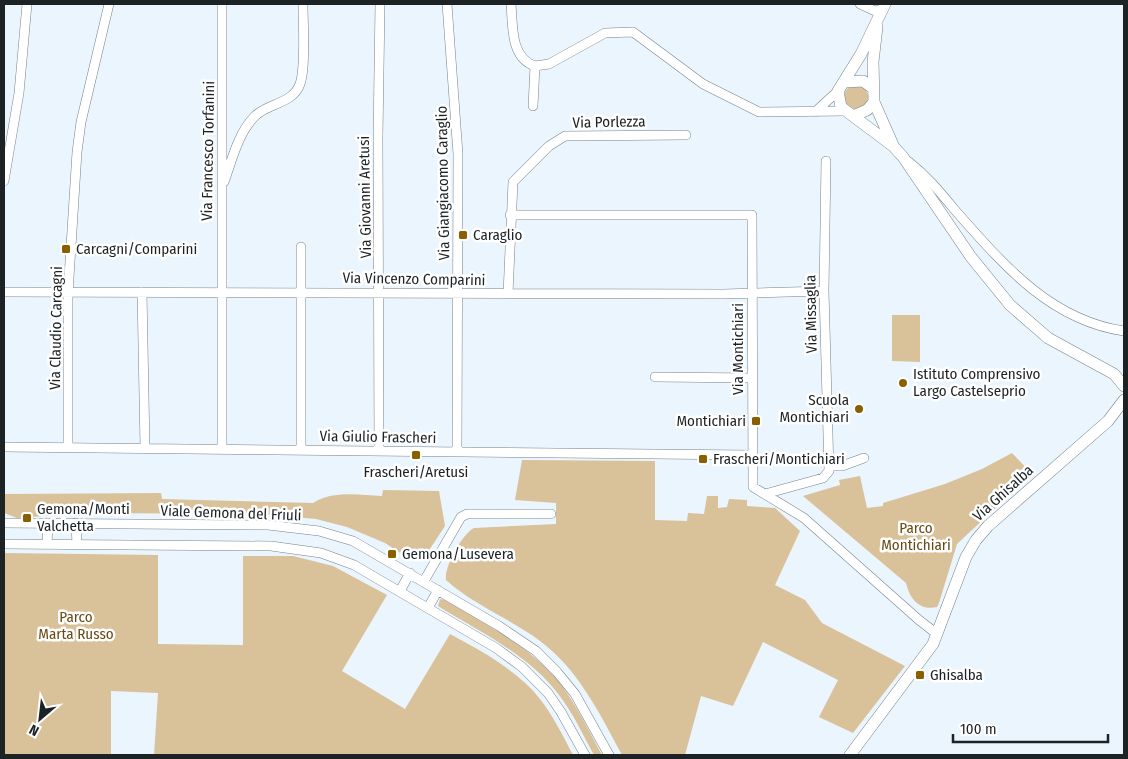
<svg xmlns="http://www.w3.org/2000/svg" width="1128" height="759" font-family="'Fira Sans Condensed',sans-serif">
<rect width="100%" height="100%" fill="#eaf5fe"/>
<path fill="#d9c19a" d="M844 97a12 12 0 1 1 24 0a12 12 0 1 1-24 0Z
M892,315H920V362L892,361Z
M1012,453L1032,474L957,544L939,603L937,607C919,611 910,599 906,583L803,496L840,485L839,480L860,476L867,508L883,506V503L945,484L982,469Z
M522,460L655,461V520L687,521L688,513L704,514L707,496H718V508L727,507L729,499L747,500V506L775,508L800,531L775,585L805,600L822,623L905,666L853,733L819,717L838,680L763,642L733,706L701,696L685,755H622C600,714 578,669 540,641C511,619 472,604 446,580C444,567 462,534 474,528L556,524V503L515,500Z
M383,490L439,491L445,526L422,561L411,560L385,543L347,527L316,519L263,514L87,513L17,518L4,513V494L161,493L162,499L313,503C332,490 360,495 382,496Z
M4,553L158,555V644L243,645V556H293L333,566L387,595L342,671L405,709L450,634C476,648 502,662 524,682C546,701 560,730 573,755H154L158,693L111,691V755H4Z
M440,599L446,600C485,624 530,646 559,682C576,704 589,731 602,755H594C583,735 573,713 559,695C529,655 480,632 438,606Z"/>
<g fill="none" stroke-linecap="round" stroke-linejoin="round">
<defs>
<path id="minor" d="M222,4V448
M447,4L458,154L457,452
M511,4C513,25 510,58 535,66L549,64L605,33L633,32L703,84L759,112L845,111
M860,4L875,11L883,10
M533,106L535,66
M815,112L838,91
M909,162C927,176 940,192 954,209C1002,263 1049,320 1124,331
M4,181L19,93L27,4
M224,182C232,160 238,133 255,116C268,103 293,104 300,84C306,67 303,23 303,4
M510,215H752L753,487L804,518L919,620L937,634
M4,292L724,294L824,291
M142,292L145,448
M508,294L513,182L549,146L565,136L686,135
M655,377L753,378
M4,447L751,455
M68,447V293L77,152L81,122L109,4
M301,450V247
M379,451L378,137L380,4
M829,466H842L864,458
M765,494L823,478L829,471L824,291L826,161
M4,523L268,525L319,531L353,541L499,626L536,651L557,672L575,694L609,755
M76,523L77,545
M4,544L271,546L321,553L354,565L496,648L522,667L548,693L561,712L585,755
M47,544L48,523
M424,581L461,517L467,514H551
M400,591L410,573
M428,608L438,590"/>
<path id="tertiary" d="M885,4L861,54L838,91L841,107L893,146L903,157L971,257L1010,305L1048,338L1114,374L1124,386
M877,27L873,62L874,102L893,145
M845,82L863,81L873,88
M853,116L867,110L874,102
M850,755L933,644L966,557L976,540L988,526L1108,421L1124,400"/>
</defs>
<use href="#minor" stroke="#76838c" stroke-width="10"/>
<use href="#tertiary" stroke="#76838c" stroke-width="12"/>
<use href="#minor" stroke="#fff" stroke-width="9"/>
<use href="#tertiary" stroke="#fff" stroke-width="11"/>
</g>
<g fill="#895f00" stroke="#fff" stroke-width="2">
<rect x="458" y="230" width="10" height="10" rx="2.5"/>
<rect x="61" y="244" width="10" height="10" rx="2.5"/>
<circle cx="903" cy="383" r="5"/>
<circle cx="859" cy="409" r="5"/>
<rect x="751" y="416" width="10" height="10" rx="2.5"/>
<rect x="411" y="450" width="10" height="10" rx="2.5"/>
<rect x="698" y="454" width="10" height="10" rx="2.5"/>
<rect x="22" y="513" width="10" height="10" rx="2.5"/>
<rect x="387" y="549" width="10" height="10" rx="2.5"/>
<rect x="915" y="670" width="10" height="10" rx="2.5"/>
</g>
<g text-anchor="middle" stroke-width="5" stroke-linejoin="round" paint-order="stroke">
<g font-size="15" fill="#1d2225" stroke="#fff">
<text transform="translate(609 122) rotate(-1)" y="5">Via Porlezza</text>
<text transform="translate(208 151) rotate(-89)" y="5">Via Francesco Torfanini</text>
<text transform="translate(443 183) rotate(-91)" y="5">Via Giangiacomo Caraglio</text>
<text transform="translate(365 197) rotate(-91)" y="5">Via Giovanni Aretusi</text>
<text transform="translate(414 279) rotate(1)" y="5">Via Vincenzo Comparini</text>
<text transform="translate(811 314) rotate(-91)" y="5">Via Missaglia</text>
<text transform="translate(56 328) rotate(-89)" y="5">Via Claudio Carcagni</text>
<text transform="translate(738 349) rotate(-90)" y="5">Via Montichiari</text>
<text transform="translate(378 437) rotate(1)" y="5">Via Giulio Frascheri</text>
<text transform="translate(1003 493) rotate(-42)" y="5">Via Ghisalba</text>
<text transform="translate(231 513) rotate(2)" y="5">Viale Gemona del Friuli</text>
</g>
<g font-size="15" fill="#1d2225" stroke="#fff" text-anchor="start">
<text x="473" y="240">Caraglio</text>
<text x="76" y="254">Carcagni/Comparini</text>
<text x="913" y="379">Istituto Comprensivo<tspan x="913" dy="17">Largo Castelseprio</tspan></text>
<text x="849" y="405" text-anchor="end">Scuola<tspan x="849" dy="17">Montichiari</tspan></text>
<text x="746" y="426" text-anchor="end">Montichiari</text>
<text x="713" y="464">Frascheri/Montichiari</text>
<text x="416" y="477" text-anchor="middle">Frascheri/Aretusi</text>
<text x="37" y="514">Gemona/Monti<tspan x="37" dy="17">Valchetta</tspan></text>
<text x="402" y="559">Gemona/Lusevera</text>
<text x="930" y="680">Ghisalba</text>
</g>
<g font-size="15" fill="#684b13" stroke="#fff">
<text x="916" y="533">Parco<tspan x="916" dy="17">Montichiari</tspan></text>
<text x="76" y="622">Parco<tspan x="76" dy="17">Marta Russo</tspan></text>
</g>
</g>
<rect width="1128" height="759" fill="none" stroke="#1d2225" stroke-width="10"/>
<g transform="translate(40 719) rotate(208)" stroke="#ffffff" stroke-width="4" paint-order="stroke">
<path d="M0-4L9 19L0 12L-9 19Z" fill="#1d2225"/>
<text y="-8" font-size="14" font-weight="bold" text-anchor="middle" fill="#1d2225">N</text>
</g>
<path d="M953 734v8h155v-8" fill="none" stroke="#1d2225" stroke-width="2.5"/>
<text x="960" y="734" font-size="15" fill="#1d2225" stroke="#ffffff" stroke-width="4" paint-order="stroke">100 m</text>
</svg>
